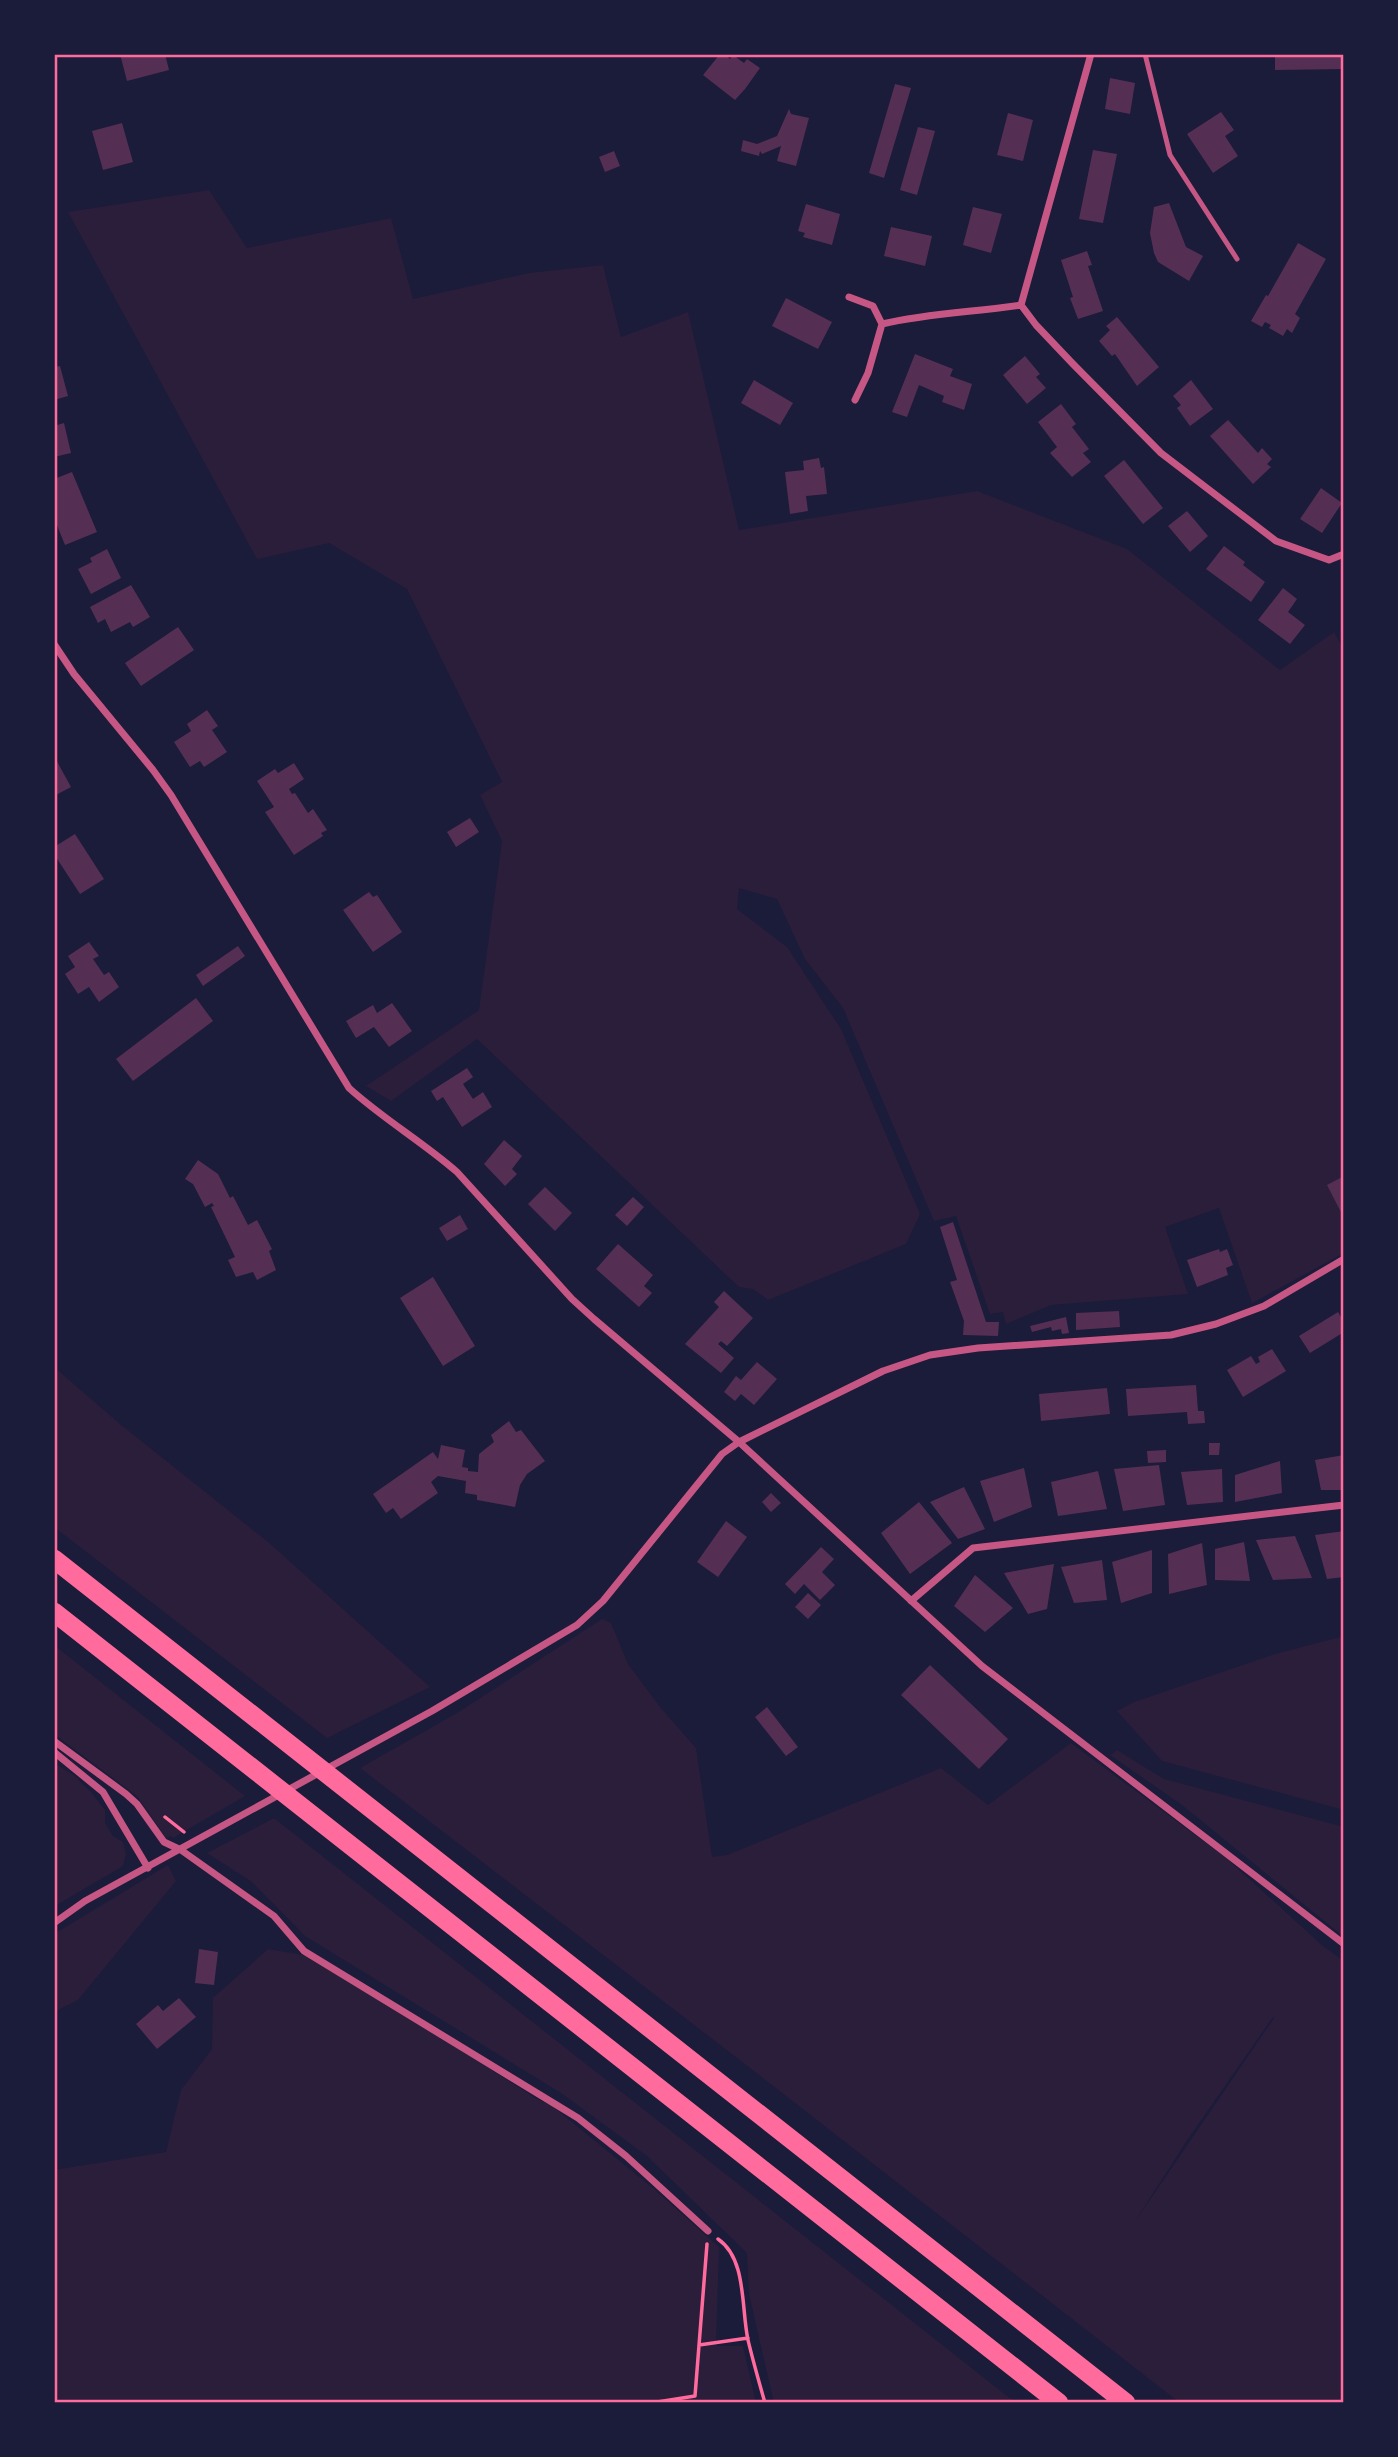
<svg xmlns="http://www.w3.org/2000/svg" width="1398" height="2457" font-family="'Open Sans',sans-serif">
<rect width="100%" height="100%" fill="#1b1b3a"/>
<path fill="#2a1e3b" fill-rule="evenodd" d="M209,190L247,248L391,218L413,299L529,273L603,265L621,337L688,312L739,530L977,491L1127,549L1280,670L1334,632L1344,651V1253L1252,1303L1219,1208L1165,1227L1188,1294L1051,1305L1006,1324L1003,1312L990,1314L956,1216L934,1221L843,1008L805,959L777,899L739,888L737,909L787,947L841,1029L920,1214L906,1244L768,1300L753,1289L739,1287L477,1039L391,1101L366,1086L479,1010L502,841L480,795L502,782L407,589L329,543L257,559L68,212Z
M54,1367L120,1424L268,1542L430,1687L327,1738L54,1527Z
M602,1619L611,1623L628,1664L660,1707L696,1748L712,1857L727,1855L941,1768L988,1805L1071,1743L1225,1857L1323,1946L1344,1961V2403H1180L754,2071L360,1768L457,1713ZM1273,2017L1274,2018L1132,2226L1188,2139Z
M1344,1636V1810L1162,1761L1117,1711L1134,1702L1275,1654Z
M54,1645L245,1796L173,1838L171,1836L166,1838L137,1796L54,1734Z
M1117,1750L1164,1779L1344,1827V1937L1182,1805L1110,1755Z
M54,1763L78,1778V1780L91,1792L105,1810V1823L113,1836L123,1842L126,1854L123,1866L55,1906Z
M274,1818L1016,2403H774L749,2294L747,2253L647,2156L561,2093L305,1936L252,1882L207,1853Z
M168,1865L176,1881L78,2000L54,2012V1934Z
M268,1949L314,1957L537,2099L551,2105L654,2189L719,2247L716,2346H743L756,2403H54V2170L166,2152L181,2090L212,2049L213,1998Z"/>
<path fill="#542f53" d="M120,54H165L169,70L127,81Z
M720,54H724L730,59L733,55L744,63L747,59L760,68L745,89L735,100L703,75Z
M1275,54H1344V69L1275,70Z
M1110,78L1135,83L1130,114L1105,109Z
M895,84L911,88L884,178L869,173Z
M789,109L791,114L809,118L796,166L777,161L781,146L762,154L760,151L759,156L741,151L743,140L757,144L777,136Z
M1221,112L1234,130L1225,136L1238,156L1213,173L1187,134Z
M1008,113L1033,120L1023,161L997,155Z
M122,123L133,162L103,170L92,131Z
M918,127L935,131L917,195L900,190Z
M1093,150L1117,154L1103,223L1079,219Z
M614,151L620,166L605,172L599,157Z
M1169,203L1186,247L1203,256L1189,281L1158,262L1154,253L1150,233L1154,207Z
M806,204L840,214L832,245L803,237L805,233L798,231Z
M973,207L1002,214L991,253L963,245Z
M891,227L932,236L925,266L884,256Z
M1298,243L1326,259L1295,314L1300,318L1292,333L1287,329L1283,336L1269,328L1271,325L1265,322L1262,327L1251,321L1266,295L1268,296Z
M1087,251L1092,265L1088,266L1103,311L1078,319L1070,298L1073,297L1061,260Z
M786,298L832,322L818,349L772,326Z
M1117,317L1159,367L1137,386L1115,354L1112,356L1099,341L1110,330L1106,326Z
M915,354L953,369L950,376L972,384L964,410L942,402L944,396L919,385L907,417L892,412Z
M1025,356L1040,374L1036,377L1046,388L1027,404L1003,375Z
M60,366L68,396L54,400V367Z
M754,380L793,403L780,425L741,403Z
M1191,380L1213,409L1190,426L1177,408L1181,405L1173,396Z
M1061,404L1076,424L1072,427L1089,449L1083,453L1091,462L1072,477L1050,453L1057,447L1038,422Z
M1228,420L1258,453L1262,448L1272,459L1267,464L1271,467L1253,484L1210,436Z
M64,423L71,453L54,457V426Z
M819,458L821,468L824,467L827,494L806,496L808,511L790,514L785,472L804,470L803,461Z
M1124,460L1163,508L1143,524L1104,476Z
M72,472L97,532L65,545L54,518V479Z
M1321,488L1342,503L1322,533L1300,519Z
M1187,511L1208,536L1190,552L1168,526Z
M1224,546L1245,562L1243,565L1265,582L1251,602L1206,569Z
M107,549L121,578L91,594L78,569L92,562L90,558Z
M131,585L150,617L133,627L130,622L111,632L105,619L98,623L90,607Z
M1283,588L1297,599L1288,612L1305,625L1290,644L1258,620Z
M178,627L194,650L141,686L125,663Z
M207,710L218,726L212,730L227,752L204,767L200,761L190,767L174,742L191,731L187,724Z
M54,756L71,787L54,796Z
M294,763L304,779L289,789L292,794L295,793L308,813L313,809L327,830L321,833L323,836L294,855L265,812L274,807L257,781L275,769L278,773Z
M470,818L479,832L456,847L447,832Z
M75,834L104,879L80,894L54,854V847Z
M369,892L373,897L377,895L402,932L373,952L343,910Z
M89,942L99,956L93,959L104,975L109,972L119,987L99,1002L89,987L78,994L65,974L75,967L68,956Z
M238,946L245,956L203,986L196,975Z
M196,998L213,1021L133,1081L116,1059Z
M392,1003L412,1031L389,1047L374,1027L356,1038L346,1021L373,1005L377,1013Z
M467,1068L473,1077L463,1084L473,1099L483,1092L492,1107L462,1127L443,1097L437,1101L431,1091Z
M504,1140L522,1156L512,1169L517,1174L505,1186L484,1164Z
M198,1160L218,1174L230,1198L233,1196L248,1225L257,1220L272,1249L269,1251L276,1270L257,1280L253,1272L236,1277L228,1260L235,1257L211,1207L214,1206L212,1203L205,1207L193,1184L185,1179Z
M1344,1176V1218L1327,1185Z
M545,1187L572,1213L555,1231L528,1204Z
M633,1197L644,1207L627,1226L615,1215Z
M460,1215L468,1229L447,1241L439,1228Z
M953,1222L986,1322H999L998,1336L963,1335L964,1321L950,1282L957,1280L940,1227Z
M618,1244L653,1275L644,1286L652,1293L639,1307L596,1269Z
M1219,1249L1220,1252L1227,1249L1233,1265L1226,1268L1228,1275L1197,1287L1187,1260Z
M433,1277L475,1346L443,1366L400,1298Z
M724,1291L753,1318L727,1346L721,1341L718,1344L734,1358L721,1373L685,1344L719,1307L714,1302Z
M1119,1311L1120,1327L1076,1330V1313Z
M1338,1312L1344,1322V1332L1310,1353L1299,1336Z
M1066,1317L1069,1333L1062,1334L1061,1329L1052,1331L1051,1327L1032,1332L1030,1326Z
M1272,1349L1286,1371L1243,1397L1227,1370L1251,1356L1256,1364L1260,1362L1258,1357Z
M757,1362L777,1379L754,1405L741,1394L735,1401L724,1392L736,1376L741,1380Z
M1196,1385L1198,1411H1204L1205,1423L1188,1424L1187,1412L1128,1416L1126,1389Z
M1107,1388L1110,1414L1041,1421L1039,1394Z
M509,1421L516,1432L521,1430L545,1461L527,1474L520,1485L515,1507L477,1500V1495L465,1493L466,1481L438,1476L431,1482L438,1493L401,1519L393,1508L386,1513L373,1494L433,1452L438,1459L441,1445L465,1450L462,1467L468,1468V1471L478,1472L479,1454L494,1442L491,1435Z
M1209,1443H1220L1219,1455H1209Z
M1166,1450V1462L1148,1463L1147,1451Z
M1344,1455V1490H1321L1315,1460Z
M1280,1461L1282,1493L1235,1502V1475Z
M1159,1465L1165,1505L1123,1511L1114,1469Z
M1024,1468L1032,1507L994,1522L980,1481Z
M1222,1469L1223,1502L1187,1505L1181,1472Z
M1098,1471L1107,1509L1058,1516L1051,1482Z
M964,1487L985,1529L958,1539L930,1502Z
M771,1493L781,1503L771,1512L762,1502Z
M919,1502L952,1543L910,1574L881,1533Z
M726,1521L747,1537L718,1577L697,1562Z
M1344,1531V1577L1327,1579L1315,1535Z
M1295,1536L1312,1578L1273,1580L1256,1540Z
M1244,1542L1250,1581L1215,1580V1549Z
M1202,1543L1207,1585L1169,1594L1168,1554Z
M821,1547L834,1559L822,1572L835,1585L820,1600L804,1584L795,1594L785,1584Z
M1152,1550V1593L1121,1603L1112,1562Z
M1102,1560L1107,1600L1074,1603L1061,1567Z
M1054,1564L1047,1609L1028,1614L1004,1573Z
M975,1575L1013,1608L985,1632L954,1606Z
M808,1593L821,1605L808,1619L795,1607Z
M930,1665L1008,1739L979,1769L901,1695Z
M767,1707L798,1747L786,1756L755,1717Z
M199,1949L218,1952L214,1985L195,1983Z
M179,1998L196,2017L157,2049L136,2024L158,2005L163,2011Z"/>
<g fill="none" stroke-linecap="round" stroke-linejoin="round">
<path stroke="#ff6b9d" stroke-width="3.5" d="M165,1817L184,1832
M718,2239C747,2259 741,2308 748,2340C753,2361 759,2382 765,2403
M699,2345L748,2338
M651,2403L695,2396L707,2244"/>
<path stroke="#c65784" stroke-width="5" d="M1145,54L1170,155L1237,259"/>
<path stroke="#c65784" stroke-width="7" d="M1091,54L1021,305L1036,325L1073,364L1161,453L1276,541L1329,560L1344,554
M849,297L873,306L882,324
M855,400L868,373L882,324C928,313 975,312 1021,305
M54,644L74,674L153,770L171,795L349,1088C383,1119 423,1142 457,1172L572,1299L594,1319L739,1442L982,1666L1344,1944
M911,1601L973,1548L1344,1505
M54,1741L126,1794L137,1804L164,1842L181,1850L274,1916L304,1951L578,2118L626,2156L708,2231
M54,1752L103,1792L148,1868
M54,1923L85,1901L432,1711L577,1625L603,1601L722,1454L739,1442L883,1371L930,1355L978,1348L1171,1335L1216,1324L1264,1306L1344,1259"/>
<path stroke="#ff6b9d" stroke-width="19" d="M54,1559L1126,2403
M54,1612L1059,2403"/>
</g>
<rect width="1398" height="2457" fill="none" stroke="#1b1b3a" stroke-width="112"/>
<rect x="56" y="56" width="1286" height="2345" fill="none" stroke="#ff6b9d" stroke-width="2.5"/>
</svg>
